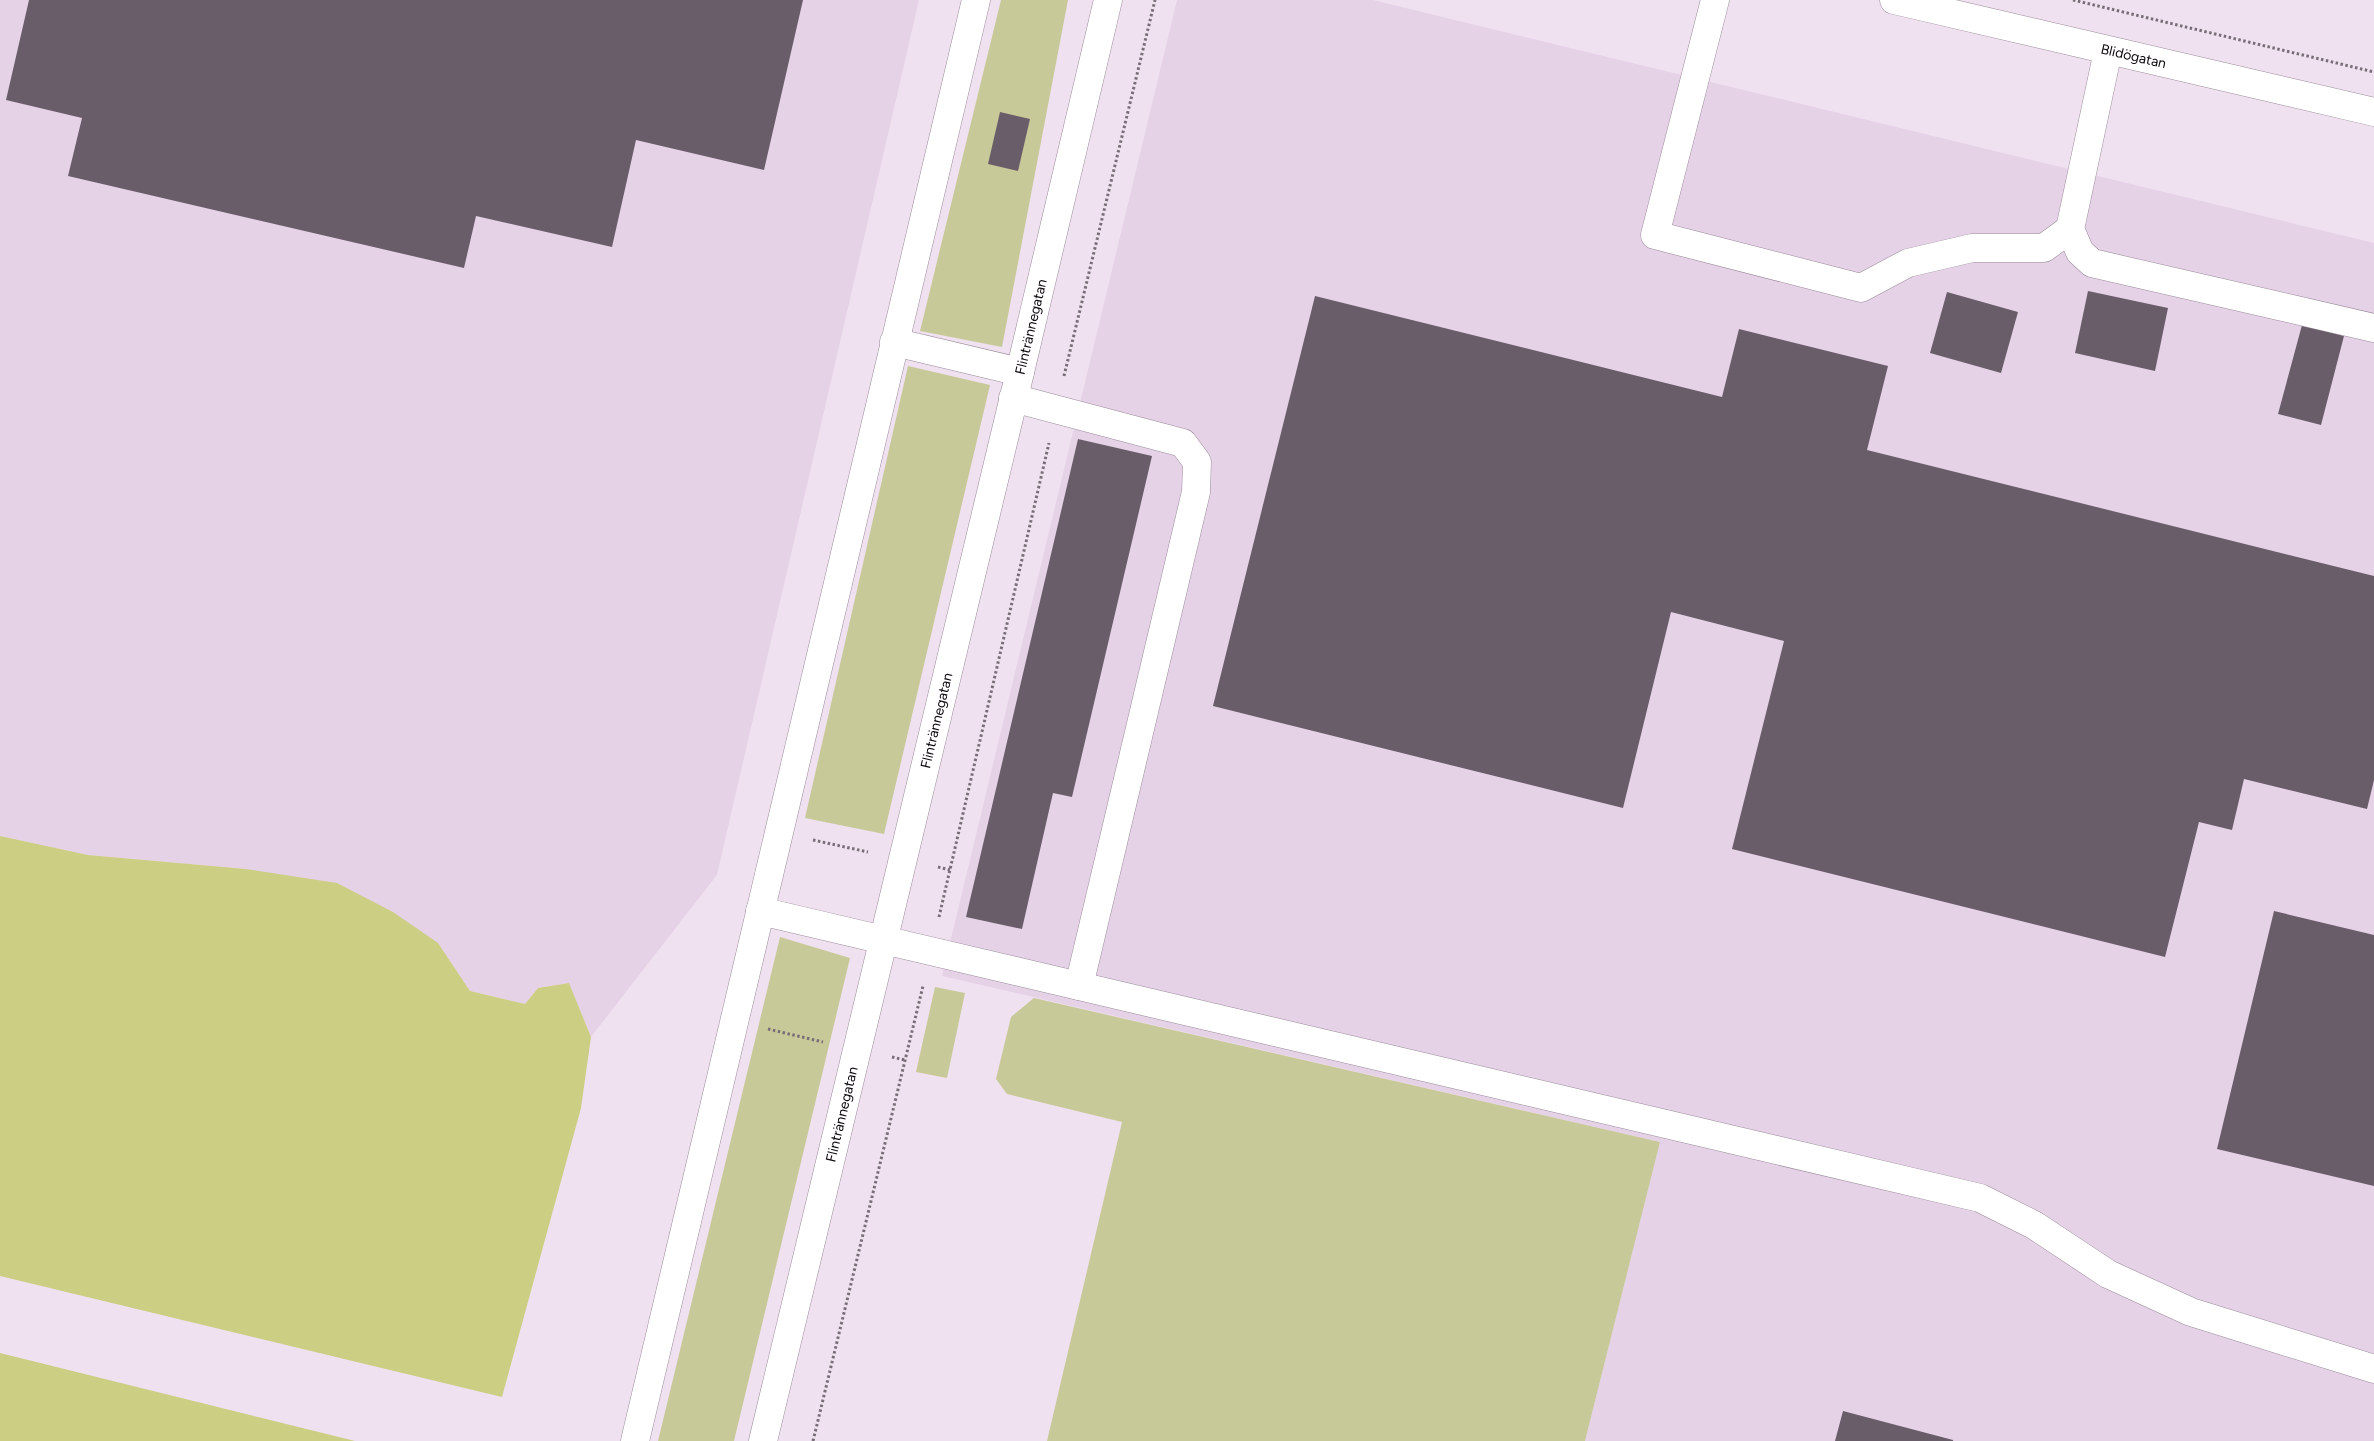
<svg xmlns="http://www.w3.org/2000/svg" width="2374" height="1441" font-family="Figtree,sans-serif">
<rect width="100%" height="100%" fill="#f0e1f0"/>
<path fill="#e6d2e7" d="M0,0H919L717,875L591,1037L569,983L538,988L525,1004L470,991L438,943L246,869L88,855L0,836Z
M1177,0H1373L2374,243V1441H1585L1660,1142L942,976Z"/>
<path fill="#c8c998" d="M1001,0H1068L1002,347L920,331Z
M908,366L990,385L884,834L805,818Z
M780,937L850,958L734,1441H658Z
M935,987L965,993L947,1078L916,1072Z
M1034,998L1660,1142L1585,1441H1047L1122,1122L1007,1094L996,1079L1011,1017Z"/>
<path fill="#ccce83" d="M0,836L88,855L246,869L337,883L393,912L438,943L470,991L525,1004L538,988L569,983L591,1037L581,1108L502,1397L0,1276Z
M0,1353L355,1441H0Z"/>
<path fill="#6a5d6a" d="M29,0H803L764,170L636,140L612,247L476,216L464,268L68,176L82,118L6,100Z
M1000,112L1030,119L1018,171L988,164Z
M2088,291L2168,308L2155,371L2075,353Z
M1947,292L2018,312L2001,373L1930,353Z
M1315,296L1722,397L1739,329L1888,366L1867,450L2374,576V780L2367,809L2244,779L2232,830L2199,822L2165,957L1732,849L1784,641L1671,612L1623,808L1213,706Z
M2302,325L2344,336L2321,425L2278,414Z
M1078,439L1152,456L1072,797L1053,793L1022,929L966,917Z
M2274,911L2374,935V1186L2217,1149Z
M1843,1411L1953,1440V1441H1835Z"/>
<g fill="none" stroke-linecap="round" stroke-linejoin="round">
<defs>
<g id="minor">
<path d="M1715,0L1655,235L1861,288L1908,263L1972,248H2044L2070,229"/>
<path id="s1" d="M1894,0L2374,112"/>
<path d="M2108,51L2070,229L2080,252L2092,263L2374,328"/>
<path d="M894,342L1020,372"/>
<path d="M1013,398L1183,443L1197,462L1196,492L1079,986"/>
<path d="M760,911L1980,1198L2034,1225L2108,1274L2191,1312L2374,1369"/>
<path d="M635,1441L976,0"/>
<path id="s2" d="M763,1441L1020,372L1108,0"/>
</g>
</defs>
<use href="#minor" stroke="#998b99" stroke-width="29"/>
<path stroke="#786e78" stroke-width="3" stroke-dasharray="2.5 2.5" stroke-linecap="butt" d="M2073,0L2374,72
M1064,376L1155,0
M813,840L868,852
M938,867L950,870
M939,917L1049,443
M768,1029L823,1042
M892,1057L905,1060
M813,1441L923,986"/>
<use href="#minor" stroke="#fff" stroke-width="28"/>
</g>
<g text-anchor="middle" stroke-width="4" stroke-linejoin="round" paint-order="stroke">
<g font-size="14" fill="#0e090e" stroke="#fff">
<text dy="5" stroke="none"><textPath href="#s1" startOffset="246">Blidögatan</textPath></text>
<text dy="5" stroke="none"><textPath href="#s2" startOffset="1146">Flintrännegatan</textPath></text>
<text dy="5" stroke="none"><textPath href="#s2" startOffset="741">Flintrännegatan</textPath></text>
<text dy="5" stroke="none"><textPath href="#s2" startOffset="336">Flintrännegatan</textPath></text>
</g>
</g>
</svg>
